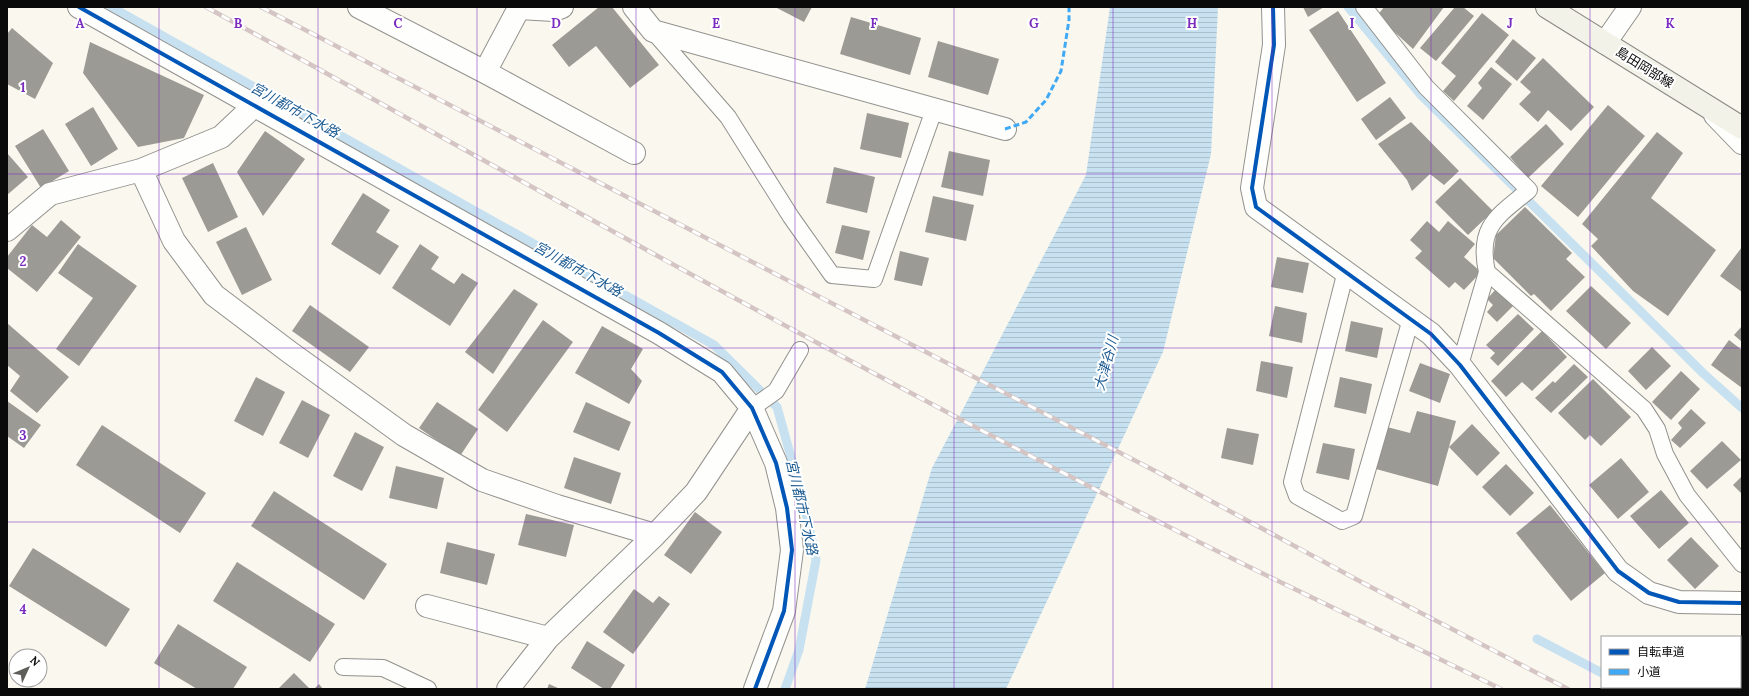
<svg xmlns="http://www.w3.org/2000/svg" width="1749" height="696" font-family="Lora,'Noto Sans JP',serif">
<defs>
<pattern id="water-rules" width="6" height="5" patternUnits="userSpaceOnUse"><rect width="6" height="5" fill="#c7e1f0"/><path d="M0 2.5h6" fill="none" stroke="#aac0cc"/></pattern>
</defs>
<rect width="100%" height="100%" fill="#f9f7ee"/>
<path fill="url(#water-rules)" d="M1110,7H1218L1211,154L1163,352L1006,689H865L932,468L1086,175Z"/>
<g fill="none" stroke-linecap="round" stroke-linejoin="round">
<path stroke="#c7e1f0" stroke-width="9" d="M111,7L714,345L777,407L804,504L816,560L799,650L785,689
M1348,7L1420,94L1704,374L1742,408
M1537,639L1602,673
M1628,687L1632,689"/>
</g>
<path fill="#9c9a94" d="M599,7H612L659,65L630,88L596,46L569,67L552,45Z
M775,7H812L804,22Z
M1303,7H1324L1308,17Z
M1384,7H1444L1413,49L1377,16Z
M1455,7H1463L1474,16L1436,61L1420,48Z
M1338,11L1386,83L1357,102L1309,30Z
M1482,13L1509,35L1454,101L1443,91L1456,76L1441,63Z
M851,17L921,38L910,75L840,54Z
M12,28L53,63L35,99L7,84V34Z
M1513,39L1536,58L1517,81L1495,62Z
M938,41L999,59L988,95L928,77Z
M90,42L204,95L184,138L138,147L83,73Z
M1543,58L1594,107L1571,131L1548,110L1538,122L1519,104L1531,92L1520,82Z
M1491,67L1512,84L1483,120L1467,106L1482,88L1478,83Z
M1390,97L1406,118L1376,140L1361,119Z
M1608,105L1645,136L1578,217L1541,186Z
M93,107L118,149L91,166L65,124Z
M867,113L909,123L901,158L860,149Z
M1411,122L1459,171L1444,185L1430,174L1412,191L1407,180L1378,144Z
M1546,124L1564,144L1528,178L1510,157Z
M43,129L69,171L41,188L15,146Z
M265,131L305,159L263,216L237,172Z
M1657,132L1683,153L1651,198L1716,250L1668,316L1633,291L1591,246L1598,239L1582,224Z
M949,151L990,160L983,196L941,187Z
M7,153L28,177L7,195Z
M213,163L238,217L208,232L182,178Z
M834,167L875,177L867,213L826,203Z
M1460,178L1493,211L1468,235L1435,202Z
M363,193L390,210L376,232L399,246L380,275L331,244Z
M933,196L974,205L966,241L925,232Z
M1525,207L1572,253L1566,259L1585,277L1551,311L1534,294L1531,296L1493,258L1496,235Z
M61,220L81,237L37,292L7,268V257L32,225L47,237Z
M1427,221L1439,232L1448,221L1475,244L1464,257L1481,272L1464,290L1455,282L1449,288L1415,258L1422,251L1410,240Z
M842,225L870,231L863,260L835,253Z
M246,227L272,280L242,295L216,242Z
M78,244L137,286L79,366L56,349L93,298L58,273Z
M420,244L439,257L431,269L454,284L462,273L478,283L450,326L392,288Z
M1742,247V292L1720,276Z
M900,251L929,258L922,286L894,280Z
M1277,257L1309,263L1303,293L1271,287Z
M1591,286L1631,323L1606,349L1566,311Z
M514,289L538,304L493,374L465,352Z
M1496,289L1513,306L1497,322L1487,312L1493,305L1487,299Z
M310,305L369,347L350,372L292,331Z
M1275,306L1307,313L1302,343L1269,336Z
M1518,314L1534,329L1498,366L1490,358L1495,353L1486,345Z
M543,320L573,342L507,432L478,410Z
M1351,321L1383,328L1377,358L1345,351Z
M7,323L69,377L37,413L10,391L20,376L7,365Z
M602,326L643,349L631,369L642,381L629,404L575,373Z
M1742,326V342L1734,335Z
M1542,331L1567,357L1532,391L1522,382L1506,397L1491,381Z
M1729,340L1742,350V388L1711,365Z
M1652,347L1671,366L1646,390L1628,371Z
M1261,361L1293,367L1287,398L1256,391Z
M1420,363L1450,374L1440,403L1409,391Z
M1574,364L1588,377L1551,413L1535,398L1553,381L1555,383Z
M1681,371L1700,389L1671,420L1652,402Z
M256,377L285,392L263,436L234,421Z
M1340,377L1372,384L1366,414L1334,407Z
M1593,379L1631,417L1601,446L1590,435L1585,440L1558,413Z
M302,400L330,415L308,458L279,443Z
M7,401L41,425L24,448L7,436Z
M437,402L478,429L460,456L419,428Z
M586,402L631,422L619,451L573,432Z
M1691,409L1706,423L1680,448L1671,440L1682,428L1678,423Z
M1417,411L1456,421L1449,447L1472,424L1500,453L1477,476L1449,447L1438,486L1376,469L1387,427L1410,433Z
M102,425L206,493L180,533L76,465Z
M1227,428L1259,434L1253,465L1221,458Z
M355,432L384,447L362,491L333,476Z
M1722,441L1741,460L1707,489L1690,471Z
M1323,443L1355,449L1349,480L1316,473Z
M574,457L621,473L611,504L564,488Z
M1621,458L1649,492L1618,519L1589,485Z
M1506,464L1534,493L1510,516L1482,487Z
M396,466L444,478L437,509L389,498Z
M1742,476V494L1733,485Z
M1661,490L1689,523L1659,549L1630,516Z
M274,491L387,564L364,600L251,526Z
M1550,505L1605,573L1571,601L1516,533Z
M695,512L722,532L691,574L664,555Z
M526,514L574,525L566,557L518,545Z
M1691,537L1719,566L1695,589L1667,560Z
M447,542L495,554L487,585L440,573Z
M33,548L130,609L106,647L9,586Z
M237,562L335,624L310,662L213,601Z
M634,589L653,603L659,596L670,604L633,654L603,632Z
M178,624L247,667L233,689H197L154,663Z
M587,641L625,665L610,689H604L571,668Z
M294,673L310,689H278Z
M319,684L323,689H314Z
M549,684L560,689H547Z"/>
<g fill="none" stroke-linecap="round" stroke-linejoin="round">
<defs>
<path id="service" d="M1364,7L1426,87L1529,190C1498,216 1477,226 1487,272L1460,365
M653,31L728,117L791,217L832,275L874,279L934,110
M1346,271L1292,482L1297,496L1342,521L1354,516L1411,319
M1487,272L1644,409L1657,429L1665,454L1687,495L1742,564
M752,408L776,391L800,350
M343,667L383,668L428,689"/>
<path id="minor" d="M79,7L659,333L722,372L752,408L776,463L787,508L792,550L784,611L755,689
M359,7L485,72L634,153
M634,7L653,31L1005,129
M1273,7L1274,45L1252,188L1256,207L1431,334L1460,365L1618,571L1649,593L1679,602L1742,603
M485,72L519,8L554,10L562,7
M1715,115L1742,143
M141,170L174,241L214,295L288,351L404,435L482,480L557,506L655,535
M7,230L50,194L141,170L221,137L255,105
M427,606L548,638
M508,689L548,638L655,535L696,492L752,408"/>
<path id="tertiary" d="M1605,43L1630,7"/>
<path id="secondary" d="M1547,7L1742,128"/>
</defs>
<use href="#service" stroke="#92918d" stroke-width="18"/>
<use href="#minor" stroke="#92918d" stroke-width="24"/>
<use href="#tertiary" stroke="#92918d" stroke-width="24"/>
<use href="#secondary" stroke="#888783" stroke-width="24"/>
<use href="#service" stroke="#fefefc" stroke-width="16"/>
<use href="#minor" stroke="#fefefc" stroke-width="22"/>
<use href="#tertiary" stroke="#fefefc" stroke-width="22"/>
<use href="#secondary" stroke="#f3f2e8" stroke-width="22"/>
<defs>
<path id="rail" d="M206,7C530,185 853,368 1183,534C1288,587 1395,637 1501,689
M261,7L1161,474L1365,584L1568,689"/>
</defs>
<use href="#rail" stroke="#d4c5c4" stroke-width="4.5"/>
<use href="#rail" stroke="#fff" stroke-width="3" stroke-dasharray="9" stroke-linecap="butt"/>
<path stroke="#3fa9f5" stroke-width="3" stroke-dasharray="6 3" stroke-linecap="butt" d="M1005,129L1026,122L1046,100L1061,71L1069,20V7"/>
<defs>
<path id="cycleway" d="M79,7L659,333L722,372L752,408L776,463L787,508L792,550L784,611L755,689
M1273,7L1274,45L1252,188L1256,207L1431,334L1460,365L1618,571L1649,593L1679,602L1742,603"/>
</defs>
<use href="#cycleway" stroke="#fff" stroke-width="6"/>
<use href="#cycleway" stroke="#0057b8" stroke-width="4"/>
</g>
<path fill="none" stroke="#7b2cbf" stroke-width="1" stroke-opacity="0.55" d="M159,7V689M318,7V689M477,7V689M636,7V689M795,7V689M954,7V689M1113,7V689M1272,7V689M1431,7V689M1590,7V689M7,174H1742M7,348H1742M7,522H1742"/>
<g text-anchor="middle" stroke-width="4" stroke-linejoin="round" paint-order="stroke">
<g font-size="13" fill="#0a0a0a" stroke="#fff">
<text transform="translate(1645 67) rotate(32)" y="5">島田岡部線</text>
</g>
<g font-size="14" font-style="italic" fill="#1d5c93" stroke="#fff">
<text transform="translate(295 110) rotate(29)" y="5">宮川都市下水路</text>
<text transform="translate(578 269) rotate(29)" y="5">宮川都市下水路</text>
<text transform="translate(1106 363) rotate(-75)" y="5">大津谷川</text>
<text transform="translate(802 507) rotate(77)" y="5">宮川都市下水路</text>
</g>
</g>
<g font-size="13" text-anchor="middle" font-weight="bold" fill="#7b2cbf" stroke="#fff" stroke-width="4" stroke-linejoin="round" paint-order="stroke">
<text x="80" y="28">A</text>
<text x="238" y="28">B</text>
<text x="398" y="28">C</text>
<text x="556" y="28">D</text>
<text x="716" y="28">E</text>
<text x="874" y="28">F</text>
<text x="1034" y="28">G</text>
<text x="1192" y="28">H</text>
<text x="1352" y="28">I</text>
<text x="1510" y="28">J</text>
<text x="1670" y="28">K</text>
<text x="23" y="92">1</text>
<text x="23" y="266">2</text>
<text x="23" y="440">3</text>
<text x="23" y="614">4</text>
</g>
<rect width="1749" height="696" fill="none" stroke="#0a0a0a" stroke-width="16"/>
<rect x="1601" y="636" width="140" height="52" fill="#ffffff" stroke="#9d9d9d"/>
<rect x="1609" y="649" width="20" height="6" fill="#0057b8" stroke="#9d9d9d"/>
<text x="1637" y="656" font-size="12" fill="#0a0a0a">自転車道</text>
<rect x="1609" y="669" width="20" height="6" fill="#3fa9f5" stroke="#9d9d9d"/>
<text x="1637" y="676" font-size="12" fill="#0a0a0a">小道</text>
<g transform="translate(28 668) rotate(46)"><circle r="19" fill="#ffffff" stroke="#9d9d9d"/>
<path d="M0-3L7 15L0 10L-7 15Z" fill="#5e5d5a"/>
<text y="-6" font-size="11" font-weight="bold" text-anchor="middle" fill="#0a0a0a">N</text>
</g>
</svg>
